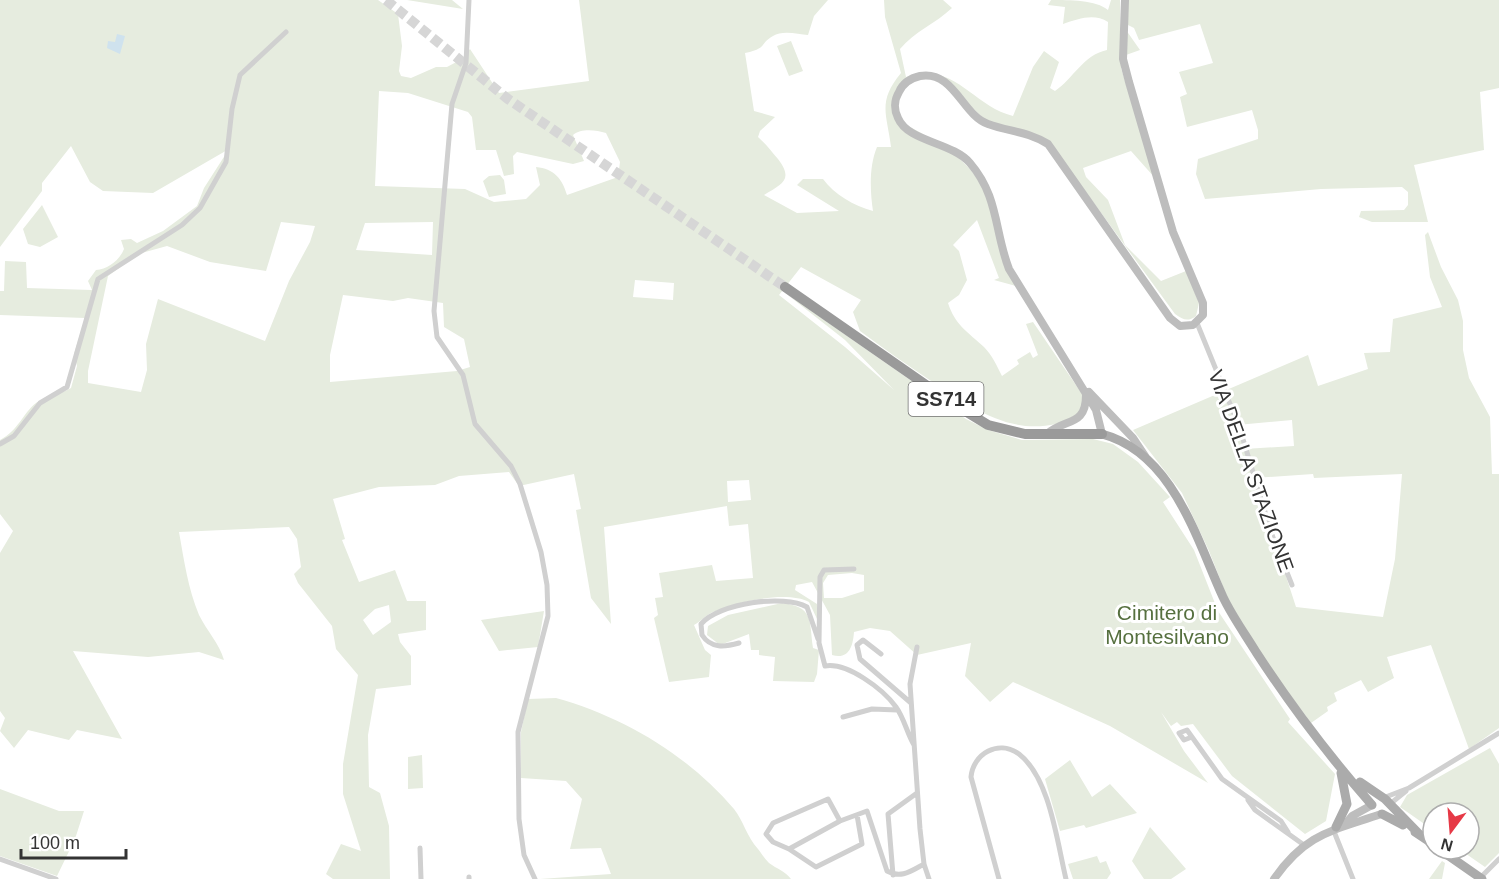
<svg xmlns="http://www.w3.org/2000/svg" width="1499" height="879" font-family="Helvetica,sans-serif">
<rect width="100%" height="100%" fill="#fff"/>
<path fill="#e6ecdf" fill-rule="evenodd" d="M0,0H378L398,14L402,46L399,71L401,76L411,78L436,67H447L462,59L470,49L499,93L589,81L579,0H828L814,16L808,35C798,34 782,30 773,36C759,44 768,48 745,53L754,111L775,117L760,131L758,137C766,144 771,151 778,159C794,180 782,184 764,195L797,213L839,211L797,185L803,179H823C834,194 854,206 873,211C870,191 869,166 877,147H891C887,114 877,102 901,73L885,17L884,0H943L952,8C935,24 915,31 900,49L906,77C954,60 972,106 1013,116L1033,67L1044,51L1059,62L1050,88L1055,91C1073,79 1083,55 1107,50L1108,22C1094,13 1078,19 1063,24L1065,7L1048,5L1051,0C1070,0 1096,0 1108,10L1111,0H1120L1121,68L1155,178L1131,151L1083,168L1086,177L1108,200L1125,245L1161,281L1186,271L1199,303L1196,316C1188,322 1183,320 1175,314L1050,143L989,123L938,77L906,78L894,118C918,132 949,146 968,167C996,197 1004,247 1016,286L994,280L999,278L977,220L953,245L959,251L967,280L959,295L948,303C955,325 968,332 984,347C992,355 997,366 1002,376L1019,364L1017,360L1030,352L1033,358L1038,355L1026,324L1033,322L1082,394L1084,401L1078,416C1022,443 977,412 931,381C907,365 883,348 860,331L853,312L861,300L801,267L779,295L845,347L894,390L845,340L784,292L966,419L988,430L1022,440L1093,439L1113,444L1138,462L1170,497L1163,502L1194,550L1218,611L1290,719L1288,722L1335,774L1326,821L1305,834L1232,776L1193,724L1181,726L1177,722L1171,726L1161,712L1184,751L1208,783L1110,726L1013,682L990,702L965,676L971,643L917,655L890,631L870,628L854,632C853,646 849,660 832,655L830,615L812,582L796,585L795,590L817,604L818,621L809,602C787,590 736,602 713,612C706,615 701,621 694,625L705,650L711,655L709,677L669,682L654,618L658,615L655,598L663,597L659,573L712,565L716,581L753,578L748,524L729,526L727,506L604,527L611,624L591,598L576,510L581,509L574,474L519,486L509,472L459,476L435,485L379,487L333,499L345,539L342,540L359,582L395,570L407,601H426V630L398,634L400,642L411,656V685L376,689L368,735L369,787L380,793L389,826L390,879H333L326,874L341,844L361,851L343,794V764L358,675L336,649L332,626L298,583L294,574L301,567L297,539L289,527L179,532C184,560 188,589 199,615C207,631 219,643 224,660L199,652L148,657L73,651L122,739L77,730L69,740L28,730L14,748L0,731L5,718L0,711V553L13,531L0,514V440C19,430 22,414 36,403C41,399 61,394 71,388L77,366L74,354L85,318L0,315V291H4L5,261L26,262L27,288L92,290L88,281L96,270C108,269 119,261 124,249L121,240L131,239L137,243L163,231L197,206L204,188L229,149L153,193L103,191L90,182L71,146L42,183V191L0,247ZM379,91L408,93L468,112L472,117L476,150H496L504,176L514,174L513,156L517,152L573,164L584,161L573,135C581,128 596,130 606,133L620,162L618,177L567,195C562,178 554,169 536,167L540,185L526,199L494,202L465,189L375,186ZM281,222L315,226L310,242L289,281L265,341L158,299L146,344L147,370L141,392L88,383V371L108,276L138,254L167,246L210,262L266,271ZM433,222L432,255L356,250L365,223ZM635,280L674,283L673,300L633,297ZM343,295L393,301L408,298L443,303L444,327L464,339L470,367L457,371L330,382V355ZM749,480L751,500L728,502L727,481ZM852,573L864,575V591L842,598H824L823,583L828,575ZM389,605L391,622L373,635L363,620L375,609Z
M407,0H452L463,9Z
M1128,0H1499V88L1480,92L1484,150L1414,165L1428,222H1372L1359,217L1361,211L1404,210L1408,205V192L1402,187L1321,189L1205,199L1196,174L1198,159L1258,139V130L1252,110L1187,127L1180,97L1187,94L1179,72L1213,63L1200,24L1139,40L1134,28L1128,25Z
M1126,30L1140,50L1126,55Z
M791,41L803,71L789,76L777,46Z
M500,175L504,180L506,194L489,197L483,181L489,176Z
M42,205L58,237L40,247L28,244L23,229Z
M1428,232L1441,267L1458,300L1463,321V350L1469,378L1490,417L1492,474H1499V728L1469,749L1431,645L1387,657L1394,678L1368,692L1361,680L1334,693L1337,701L1327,707L1328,711L1311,723L1265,661L1228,599L1209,551L1182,493L1133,430L1308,355L1318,386L1368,369L1364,353L1390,352L1393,319L1442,307L1430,277L1425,235ZM1292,420L1294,446L1244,449L1237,425ZM1313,474L1314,478L1402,474L1395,559L1383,617L1296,607L1254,478Z
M782,603C814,607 809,620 813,648L819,650L817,674L814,682L773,681L775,657L759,655V650H751L749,634L720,645L707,635L708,626L728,615Z
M544,611L538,647L499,651L481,620Z
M556,698C624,717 688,755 734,809C743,820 747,837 758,849C761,853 765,859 769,863C777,869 785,871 791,879H540L611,874L601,848L570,849L582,799L566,781L521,778V732L528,699Z
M1490,748L1499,764V853L1485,867L1459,849H1469V813H1433V830L1400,807L1407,795Z
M422,755L423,788L408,789V757Z
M1070,760L1092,797L1110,784L1137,813L1086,828L1084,825L1060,831L1045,779Z
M0,789L59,811H84L75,839L57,876L0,856Z
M1150,827L1186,869L1171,879H1144L1132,861Z
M1097,856L1100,863L1106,861L1111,873L1107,879H1073L1068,864Z
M1442,861L1445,863L1442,879H1429Z"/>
<path fill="#cfe2ee" d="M117,34L125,36L120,54L107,48L108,41L115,42Z"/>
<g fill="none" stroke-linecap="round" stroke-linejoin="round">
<path stroke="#d6d6d6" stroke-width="10" stroke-dasharray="10 5" stroke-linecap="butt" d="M386,0L508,99L785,287"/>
<path stroke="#d0d0d0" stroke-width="5" d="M469,0L466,63L452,104L434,311L437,337L463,375L475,424L511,466L520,484L541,552L547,585L548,616L518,732L519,819L524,855L535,879
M1197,323L1239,426L1272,535L1292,585
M0,444L14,436L40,403L67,387L98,279L182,225L200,208L226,162L232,109L240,75L286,32
M854,569L824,570L820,577L819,643L825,666C847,662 883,689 896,707C904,718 907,733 914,745
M739,643C725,647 711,649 702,635L701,624C719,603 784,594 807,607L818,639
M917,647L910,684L920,829L924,864L929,879
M881,654L863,640L857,645L860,659L911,703
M843,717L872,709L897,710
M1192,737L1184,740L1179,733L1187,730L1222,779L1281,821L1288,832
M1383,798L1409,788L1499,733
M1248,800L1255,810L1304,845
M1390,804L1406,791
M840,821L828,799L773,823L766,834L773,842L789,849L840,821L867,811L887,871C901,879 911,871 924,864
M1333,829L1353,879
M420,848L421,879
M789,849L816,867L862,844L857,815
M0,859L56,879
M893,875L888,814L917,793
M469,877V879
M1480,878L1499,859
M999,879L971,777C973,754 998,739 1019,754C1050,778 1057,842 1066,879"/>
<path stroke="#bdbdbd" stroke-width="8" d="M1089,392L1133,438L1145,456
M1047,434C1065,418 1086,427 1086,395
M1102,434L1096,410L1009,269C994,230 999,197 970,163C952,142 908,142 898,118C894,110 894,100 899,92C903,83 911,78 920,76C954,70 962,115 988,124C1010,132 1027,131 1048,144L1170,318L1180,326L1193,325L1203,315V303L1173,232L1129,82L1123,59L1125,0
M1346,823L1352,816L1372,805
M1274,879C1306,833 1332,831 1381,814"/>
<path stroke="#ababab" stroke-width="9" d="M1102,434C1173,453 1196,538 1223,597C1232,616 1245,634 1256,652C1291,706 1330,757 1372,805
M1360,782L1385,799L1420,835
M1382,814L1403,825
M1336,827L1347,804L1341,773
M1415,832L1433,844
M1439,849L1482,879"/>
<path stroke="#9a9a9a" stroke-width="10" d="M785,287L952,403L988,425L1025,434H1102"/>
</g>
<g text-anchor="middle" stroke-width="6" stroke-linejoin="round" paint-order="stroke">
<rect fill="#fff" stroke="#707070" stroke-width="1.5" x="908.5" y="382" width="75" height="34" rx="4.5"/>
<g font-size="20" font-weight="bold" fill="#333">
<text x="946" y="406">SS714</text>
</g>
<g font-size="21" fill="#333" stroke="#fff">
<text transform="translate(1251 471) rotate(70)" y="7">VIA DELLA STAZIONE</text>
</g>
<g font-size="21" fill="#56703f" stroke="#fff">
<text x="1167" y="620">Cimitero di<tspan x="1167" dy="24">Montesilvano</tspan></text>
</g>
</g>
<g transform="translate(1451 831) rotate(196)"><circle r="28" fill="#ffffff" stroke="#adadad" stroke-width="1.5"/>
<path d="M0-4.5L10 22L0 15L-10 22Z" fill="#e63946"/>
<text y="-9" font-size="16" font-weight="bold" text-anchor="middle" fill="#333333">N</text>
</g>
<path d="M21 849v9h105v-9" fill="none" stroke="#333333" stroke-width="3"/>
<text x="30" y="849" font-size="18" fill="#333333" stroke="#ffffff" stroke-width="4.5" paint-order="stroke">100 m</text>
</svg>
